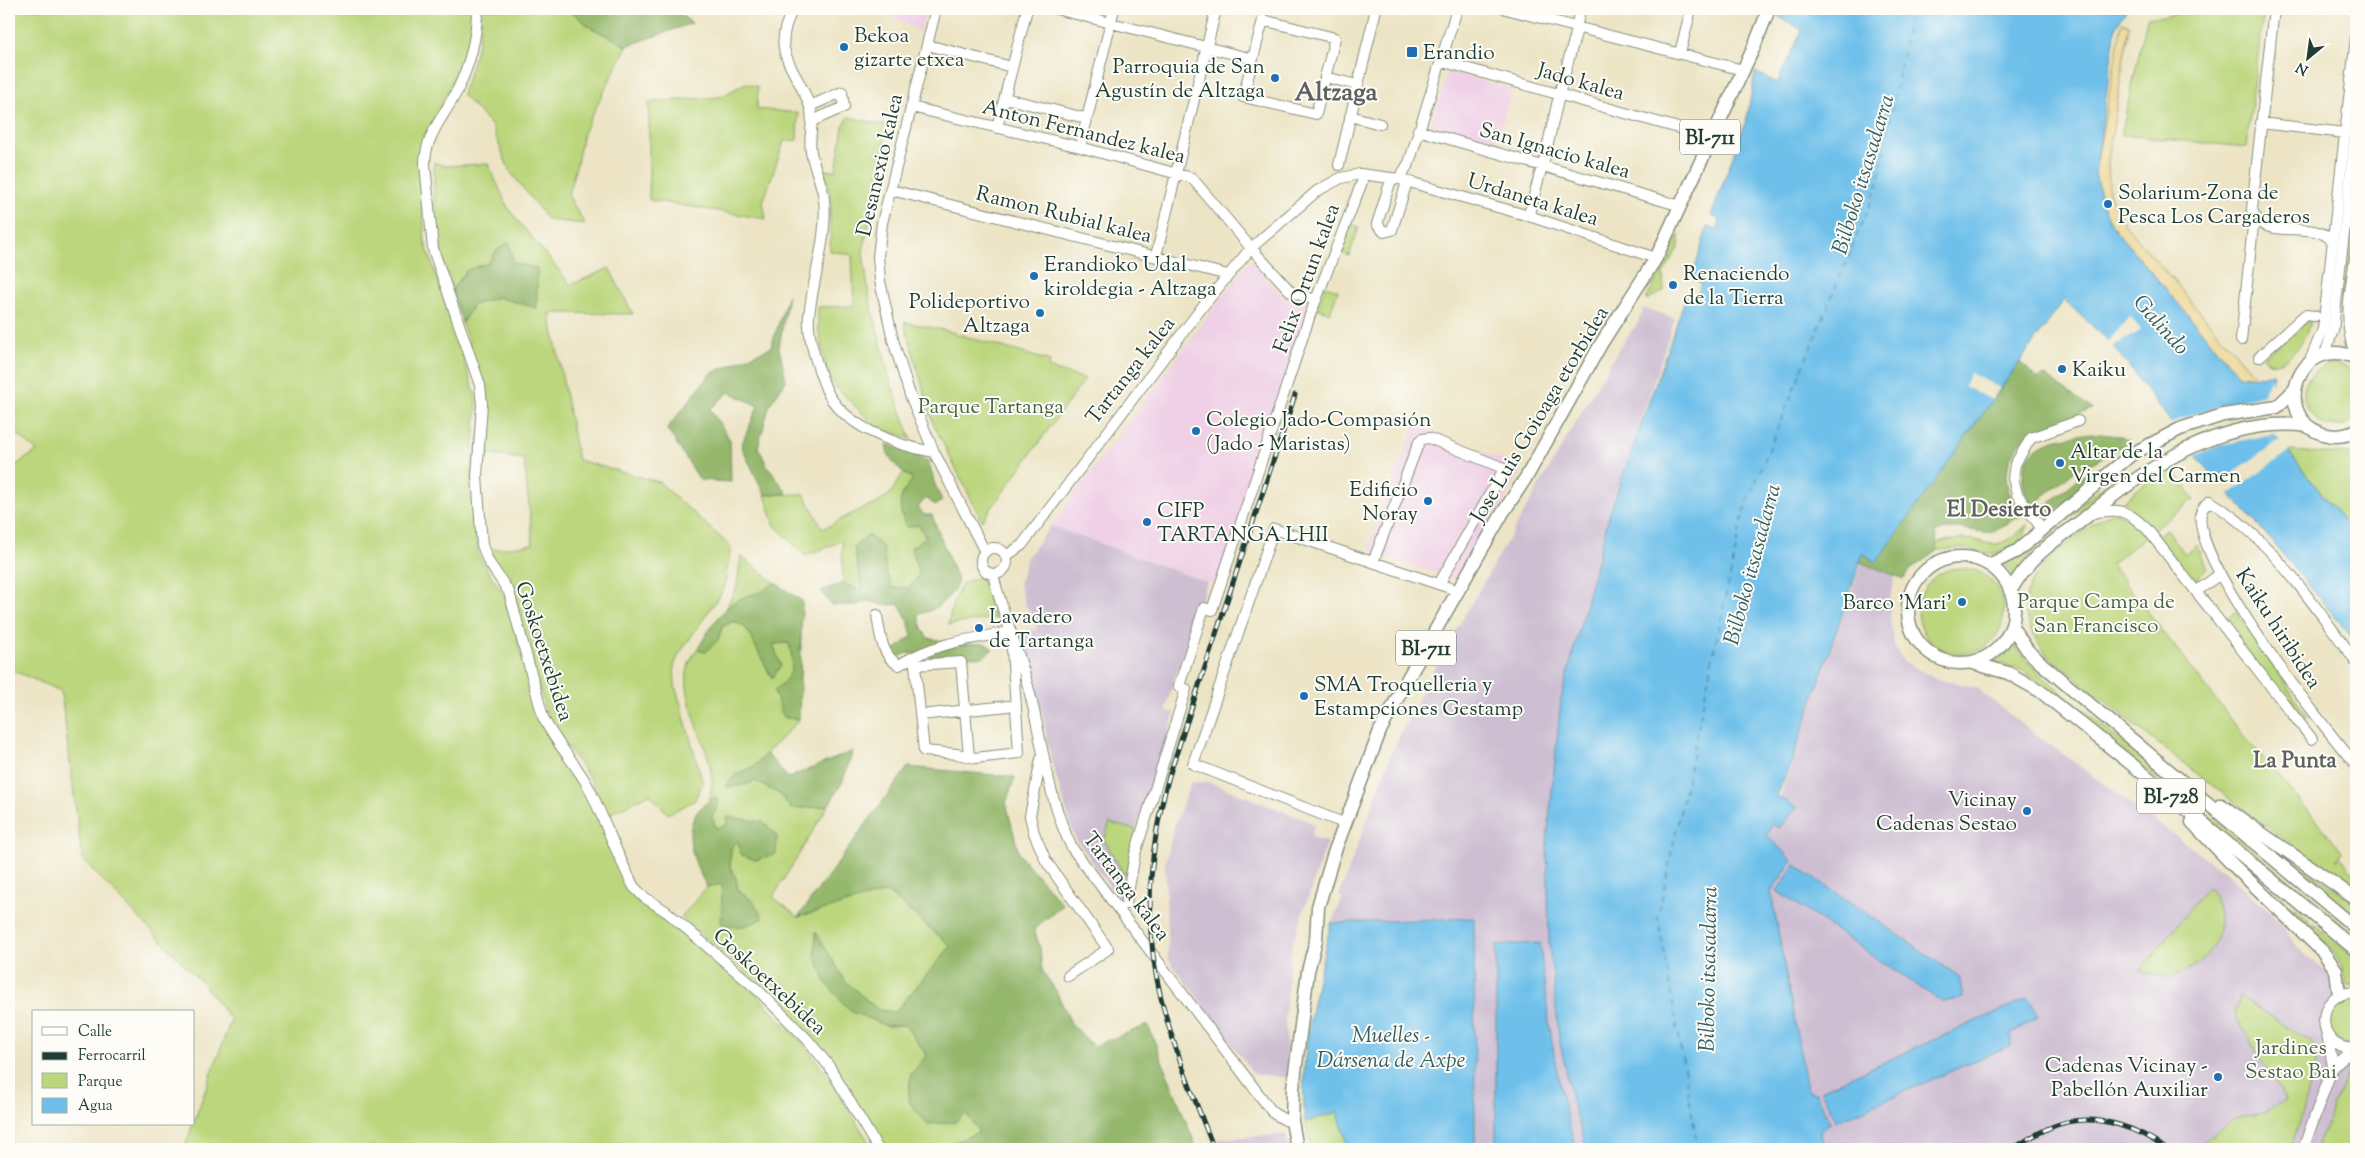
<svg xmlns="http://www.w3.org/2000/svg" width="2365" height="1158" font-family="'Sorts Mill Goudy',serif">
<rect width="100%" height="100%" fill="#fdfcf7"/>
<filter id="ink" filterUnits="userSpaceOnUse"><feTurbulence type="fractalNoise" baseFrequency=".02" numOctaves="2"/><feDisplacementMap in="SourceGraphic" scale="10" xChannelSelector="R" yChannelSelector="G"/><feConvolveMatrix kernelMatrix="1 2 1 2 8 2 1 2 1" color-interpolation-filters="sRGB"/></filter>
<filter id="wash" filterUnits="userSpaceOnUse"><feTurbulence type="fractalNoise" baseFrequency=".0096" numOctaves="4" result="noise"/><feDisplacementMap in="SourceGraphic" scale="20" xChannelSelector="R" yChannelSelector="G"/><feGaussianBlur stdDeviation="1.12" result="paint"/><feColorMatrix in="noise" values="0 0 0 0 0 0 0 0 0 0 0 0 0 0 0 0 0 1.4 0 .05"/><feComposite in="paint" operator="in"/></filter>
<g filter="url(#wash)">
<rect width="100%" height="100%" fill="#ece4c4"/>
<path fill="#efd0e6" d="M880,9H927L920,32Z
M1448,71L1512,89L1496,145L1430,127Z
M1250,260L1284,298L1309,306L1217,585L1051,526Z
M1415,425L1523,468L1459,581L1373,552L1368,546Z"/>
<path fill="#cdbed2" d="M1642,308L1675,318L1610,512L1561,699L1547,841L1551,976L1559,1037L1573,1105L1587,1149H1576L1563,1107L1547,1017L1540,943L1496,945V1149H1475L1474,918L1331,923L1343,898L1339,896L1389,759L1407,720L1448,644L1588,401L1619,348L1637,324L1643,311Z
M1051,526L1207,582L1170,693L1166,710L1175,713L1136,830L1124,893L1119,900L1074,836L1052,763L1042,714L1020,649L1019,633L1037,629L1032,614L1025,604L1019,584L1027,557Z
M1861,563L1895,576L1890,597V619L1894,645L1903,661L1936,679L1975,687L2023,725L2229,875L2278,920L2299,949L2337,981L2356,994V1149H1827L1820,1136L1821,1129L1830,1121L1807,1090L1770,892L1767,836L1772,824L1797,808L1780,797Z
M1191,782H1209L1315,824L1311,837L1327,842L1291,948L1285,1016L1288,1078L1254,1074L1168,959L1165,864L1174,827Z
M1286,1134L1290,1149H1223L1218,1139Z"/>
<path fill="#bbd67c" stroke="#6d8a58" d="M9,9H474L470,42L419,154L425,242L477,401L472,473L478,555L506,599L541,724L578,777L636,899L673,926L757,995L808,1049L829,1078L873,1149H379L373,1145L362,1149H184L231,1020L204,985L82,859L61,691L14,671L9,666V470L37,451L9,427Z
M482,9H569L590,27L627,46L583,133L577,163L568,195L585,224L548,220L509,170L492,126L462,94C473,64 480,42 482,9Z
M2219,9H2264L2246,147L2121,135L2147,18Z
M746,83L758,87L757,109L798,113L797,140L784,141L763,202L766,219L649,200V102L720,97Z
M849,117L888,126L863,252L869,296L889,377L911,439L876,427L835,386L828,376L818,328V307L854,306L852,255L830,251L831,199L824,170L836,171L843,126Z
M434,162L444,166L488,164L509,210L571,285L609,268L633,314L550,313L578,460L659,482L731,547L724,589L679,654L674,666L675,685L703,783L694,801L668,814L650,794L606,815L591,780L548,720L512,588L492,560L489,550L533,544L524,459L482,454L486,396L462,323L473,305L498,297L537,308L513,263L509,243L497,250L488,263L467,270L452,289L438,244L434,204Z
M2356,172V210L2344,316L2340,315Z
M1350,223L1359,227L1349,256L1340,252Z
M1679,234V246L1663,274L1664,291L1646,300Z
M1325,286L1338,290L1330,313L1317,308Z
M2308,321H2310C2308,339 2281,378 2263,357Z
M904,322L944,330L1050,361L1048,368L1085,379L982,521L933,423Z
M2329,364H2339L2356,372V418C2319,450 2275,383 2329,364Z
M2288,451L2348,454L2356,458V537Z
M2172,465L2194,500L2152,531L2130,509L2118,505C2137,491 2152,476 2172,465Z
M2122,472L2126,477C2089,504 2039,536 2014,575L2003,563Z
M903,473L913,479C898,497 897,505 906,527L919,525L926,538L911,548L919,575L909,588H892L886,571L883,547L859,570L862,592L843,583L842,541L805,556L775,526L765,495L804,494L823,529L861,509L876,504L890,494Z
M2115,512L2123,515L2147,535L2111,564L2240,731L2340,848L2342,852L2336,860L2340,857L2356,877V889C2247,816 2145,734 2043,651L2044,650C2005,602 2033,570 2073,539C2087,529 2098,518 2115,512Z
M2027,525C2025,542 2006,554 1989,554C1981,553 1974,549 1966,549C1957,548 1947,550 1938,550L1936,544C1948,539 1962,538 1974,540C1983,542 1992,546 2001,543C2011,540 2019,532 2027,525Z
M2167,529L2185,554L2197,545L2207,568L2198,577L2200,580L2194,582L2156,536Z
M741,556L774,582L764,592L740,599L725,611L737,586Z
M1918 611a43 43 0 1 1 86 0a43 43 0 1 1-86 0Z
M979,577L987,590L995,618L948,625L953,603L962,583Z
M2236,611L2308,717L2302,720L2223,620Z
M734,621L746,628L772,678L773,644L789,643L794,665L788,680L783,717L799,720L753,767L736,774L741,786L755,781L781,795L791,809L828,806L773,897L798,917L887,892L951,946L896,1012L878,1010L845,981L816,933L815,954L886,1026L905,1025L927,1056L911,1074L908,1101L928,1124L955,1122L966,1113L979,1132L956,1142L957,1149H885L825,1051L768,992L681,917L707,887L722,884L723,910L748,925L755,922L754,902L738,890L736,878L730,867L731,848L738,841L756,860L727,818L726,827L716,829L712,816L716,797L709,800C711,791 713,783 711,773C708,742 678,695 689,664C690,659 694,655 696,650L706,652L718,640L722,627Z
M2013,645L2037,672L2356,936V942L2035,679L2019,669L1994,662L2008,653Z
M2235,820L2347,898L2356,907V920Z
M1110,823L1136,830L1128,872L1123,873L1104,840Z
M2232,857L2356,959V987L2346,984L2341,965L2331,948Z
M2208,887C2242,934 2191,995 2140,970Z
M2239,996L2311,1042L2316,1052L2317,1063L2291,1149H2199L2196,1146L2237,1117L2265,1113L2285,1100L2235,1015Z
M2343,997H2356V1044H2345L2332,1036C2327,1014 2324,1011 2343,997Z
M2356,1063V1149H2316L2348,1071Z
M1338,1112L1348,1149H1312L1305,1122Z"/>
<path fill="#94b76c" stroke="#5a7a50" d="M569,9H673L692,23L627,46L590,27Z
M509,242L513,263L537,268V308L497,297L473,305L462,323L452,290L467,270L488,263L497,250Z
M788,295L779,347L786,381L770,404L758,447L767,465L787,493L765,495L741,446L758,406L729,392L710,409L730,440L731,482L700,480L667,429L710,374L771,347Z
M2020,362L2038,379L2044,375L2092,409L2025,436L2009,460L2006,481L2011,499L2022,515L1991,533L1957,528L1935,532L1938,550L1911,569L1904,579L1860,562L1863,552L1876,562Z
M2091,433L2118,436L2130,441L2096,461L2075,470L2033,505C2026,498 2022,486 2023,476C2024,440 2063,438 2091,433Z
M886,444L916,454L929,462L934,482L942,501L935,505L926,498L918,507L924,515H932L958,582C951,598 935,612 918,614L922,629L928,638L961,645L984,643L993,649L983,657L926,656L907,653L898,657L893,651L912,636L908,620L899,604L883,605L869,601L855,605H831L821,591L843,583L862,591L854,547L868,535L883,547L886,571L892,588H909L919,575L911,548L926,537L919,525L906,527C897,505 898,497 913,479C900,471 887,459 886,444Z
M2102,468V473L2051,514L2041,516L2036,514L2084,474Z
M774,582L802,601L799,720L783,717L774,691C794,674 795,668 789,643L773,644L781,666L772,678L746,628L734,621L722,627L718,640L706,652L697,650C708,632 720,609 740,599C756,590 758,598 774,582Z
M853,751L842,783L828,806L791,809L781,795L755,781L741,786L725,787L736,774L753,767L767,754L788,778Z
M908,767L1015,777L1006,803L1019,854L1063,905L1034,929L1040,948L1042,970L1056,991L1071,1023L1093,1046L1148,1025L1197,1149H957L955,1142L979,1132L966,1113L955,1122L928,1124L908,1101L911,1074L927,1055L905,1025L886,1026L850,1011L826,983L815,954L816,932L845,981L878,1010L895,1012L951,946L887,892L798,917Z
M716,797L719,805L712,816L716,828L726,826L728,817L764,822L777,836L776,854L756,860L741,855L738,841L731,848L730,867L736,878L738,890L754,902L763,919C745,926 739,930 721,923L722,884L707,887C689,855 677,816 716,797Z"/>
<path fill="#eeda9e" stroke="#868c69" d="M2122,22L2129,25L2108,161L2109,192L2122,221L2256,377L2239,375L2116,231C2104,212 2099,195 2095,173Z"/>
<path fill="#6ec0ea" stroke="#467e8f" d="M1780,9H2127L2116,26L2095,173C2099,195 2104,212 2116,231L2239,375L2256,377L2273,373L2266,424L2356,537V642L2259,526L2205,467L2111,343L2064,300L1876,563L1863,553L1793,758L1777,796L1797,808L1779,828L1772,824L1767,835L1792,861L1771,892L1807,1090L1811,1093H1816L1830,1122L1821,1130L1820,1136L1827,1149H1587L1573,1105L1559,1037L1549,942L1547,841L1561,699L1610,512L1686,297L1696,300L1701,283L1692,279L1707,227L1718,230L1720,219L1711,216L1747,118L1755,72L1777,83L1802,30L1778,16Z
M1795,865L1959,976L1963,998L1942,1002L1777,891Z
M1474,918L1475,1149H1348L1338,1112L1305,1122C1298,1055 1316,987 1331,923Z
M1540,943C1547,1013 1555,1082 1576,1149H1496V945Z
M2028,998L2039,1016L2011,1034V1045L1837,1121L1821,1090Z"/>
<path fill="#ece4c4" d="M2130,316L2141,330L2119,343H2116L2112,348L2108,342Z
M1970,373L2000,388L1992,400L1964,386Z
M2271,378L2273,389L2268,423L2277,433L2221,445L2193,456L2169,424L2196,413L2263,394Z
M2281,439L2290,451L2228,495L2217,484Z"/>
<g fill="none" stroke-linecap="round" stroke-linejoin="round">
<path stroke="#335e62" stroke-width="1" stroke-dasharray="6 5" stroke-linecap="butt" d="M1698,1149L1658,917L1744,510L1878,185L1911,9"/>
</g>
</g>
<g filter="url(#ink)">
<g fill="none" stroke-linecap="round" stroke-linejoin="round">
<defs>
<path id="minor" d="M477,9C477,38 470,64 457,91C445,115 425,135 425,164L433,249L480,385L482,404L477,476L482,545L488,561L509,592L543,717C555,743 576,763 589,788C605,821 617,855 634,887L644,897L667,912L759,991L807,1039L829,1066L878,1149
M793,9C769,54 796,66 810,107C815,122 808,137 811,152C814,168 822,183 824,199C828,238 813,277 809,316C807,336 819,371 826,389C842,426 897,446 934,452
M936,9L882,223L878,256L880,281L893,340L910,395L934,452L985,552
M1056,9L1253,59
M1506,9L1743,70
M2274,9L2252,209C2261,245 2314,216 2333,242
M1263,20L1335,38L1316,114L1243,97Z
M1577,24L1580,9
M927,45L1012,67
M1680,53L1691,9
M1441,61L1710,137
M1325,77L1357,85
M1560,91L1576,33
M1009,99L1081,117
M810,106L842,92L844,107L812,121
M911,107L1080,147L1192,178L1251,248L1291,292L1316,300
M1350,116L1380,124
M2261,123L2344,133
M997,128L1027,9
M1418,130L1681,206
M1080,147L1114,9
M1544,161L1558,100
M1339,165L1376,9
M1399,179L1409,163L1457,9
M1391,180L1377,224L1384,232L1392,230L1407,182
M891,190L1228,275
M1529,214L1541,170
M2356,251C2352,285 2341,323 2356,355
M1156,256L1216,9
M2241,340L2254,217
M2325,354L2333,330L2356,128
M2259,357L2305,315L2315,316
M2309,363L2323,329L2356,37
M2092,513C2119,508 2126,509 2147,529L2312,739
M2042,529L2017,494L2013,478L2015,464L2031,438L2078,421
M981 561a13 13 0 1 1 26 0a13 13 0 1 1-26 0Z
M1006,556L1022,545L1203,306L1251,248L1317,191L1341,178L1360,174L1399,179L1529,216L1656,258
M1373,562L1419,442L1422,439L1429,438L1501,467L1503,471L1439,584
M993,574C1001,610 1016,643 1026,679C1042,734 1046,796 1072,848L1273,1113L1285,1120L1292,1121
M2197,591L2220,574
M877,615C880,633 881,656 899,665C934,643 970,639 1010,632
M2356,661C2312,604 2272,539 2210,501C2206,504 2202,508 2201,513C2192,561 2322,725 2356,765
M920,715L1008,706
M969,757L961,662L915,665L924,751L957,754L975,758L1019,753L1012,649
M1044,757L1041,759L1030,816L1034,833L1046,861L1108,949L1068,976
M1346,824L1193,764L1274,529L1459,591
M1126,904L1135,854L1186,689L1179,686L1204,608L1212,610L1310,315L1362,182
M2356,993C2313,988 2314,1053 2356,1048
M2333,1066L2355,1048
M2303,1149L2333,1066L2327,1034"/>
<path id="major" d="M2356,358C2299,332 2269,417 2323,434C2334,437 2346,437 2356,430
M1908 610a53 53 0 1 1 106 0a53 53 0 1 1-106 0Z
M1989,565L2017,551L2132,454L2180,429L2223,415L2277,407L2294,390
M2010,591C2016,582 2021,573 2028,566C2041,549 2063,535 2080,522C2144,469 2221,415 2308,426
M2012,627L2028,651L2042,664L2356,928
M1973,663L2008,673L2040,691L2150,779L2356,950
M2221,805L2356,899
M2192,822L2231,863L2323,952L2336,970L2339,995
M1297,1149L1292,1121L1293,1088L1308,971L1316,940L1318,907L1334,853L1380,731L1408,678L1502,514L1527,476L1601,344L1656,258L1753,49L1769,9"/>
</defs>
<use href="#minor" stroke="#86907c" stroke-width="12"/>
<use href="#major" stroke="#86907c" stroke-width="15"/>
<use href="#minor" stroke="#fff" stroke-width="10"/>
<use href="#major" stroke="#fff" stroke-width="12"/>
<defs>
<path id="rail" d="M1214,1149C1195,1100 1174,1050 1161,998C1143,925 1149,848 1169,776L1295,395
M2012,1149C2028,1139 2048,1126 2067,1122C2101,1115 2139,1128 2166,1149"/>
</defs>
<use href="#rail" stroke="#1f3d34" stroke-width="5"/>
<use href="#rail" stroke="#fdfcf7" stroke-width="3" stroke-dasharray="9" stroke-linecap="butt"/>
</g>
</g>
<g fill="#1f6fb2" stroke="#fdfcf7" stroke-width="2">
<circle cx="844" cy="47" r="5"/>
<rect x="1406" y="46" width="12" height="12" rx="2.5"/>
<circle cx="1275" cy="78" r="5"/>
<circle cx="2108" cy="204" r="5"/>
<circle cx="1034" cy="276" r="5"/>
<circle cx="1673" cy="285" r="5"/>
<circle cx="1040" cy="313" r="5"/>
<circle cx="2062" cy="369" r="5"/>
<circle cx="1196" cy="431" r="5"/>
<circle cx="2060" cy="463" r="5"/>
<circle cx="1428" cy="501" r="5"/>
<circle cx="1147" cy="522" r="5"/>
<circle cx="1962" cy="602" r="5"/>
<circle cx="979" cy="628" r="5"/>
<circle cx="1304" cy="696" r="5"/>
<circle cx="2027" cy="811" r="5"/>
<circle cx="2218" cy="1077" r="5"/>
</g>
<g text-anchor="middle" stroke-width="4" stroke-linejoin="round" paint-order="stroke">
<g fill="#fdfcf7" stroke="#62766e" stroke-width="1">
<rect x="1680" y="119.5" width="60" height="35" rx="4"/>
<rect x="1396" y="630.5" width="60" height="35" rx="4"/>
<rect x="2137" y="778.5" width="68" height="35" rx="4"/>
</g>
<g font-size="20" font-weight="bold" fill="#1f3d34">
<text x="1710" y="144">BI-711</text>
<text x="1426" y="655">BI-711</text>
<text x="2171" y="803">BI-728</text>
</g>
<g font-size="21" fill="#1f3d34" stroke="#fdfcf7" text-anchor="start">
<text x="854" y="42">Bekoa<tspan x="854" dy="24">gizarte etxea</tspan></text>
<text x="1423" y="59">Erandio</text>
<text x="1265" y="73" text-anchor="end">Parroquia de San<tspan x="1265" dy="24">Agustín de Altzaga</tspan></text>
<text x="2118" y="199">Solarium-Zona de<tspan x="2118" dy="24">Pesca Los Cargaderos</tspan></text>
<text x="1044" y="271">Erandioko Udal<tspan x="1044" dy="24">kiroldegia - Altzaga</tspan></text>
<text x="1683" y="280">Renaciendo<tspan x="1683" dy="24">de la Tierra</tspan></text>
<text x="1030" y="308" text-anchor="end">Polideportivo<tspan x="1030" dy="24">Altzaga</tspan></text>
<text x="2072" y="376">Kaiku</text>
<text x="1206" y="426">Colegio Jado-Compasión<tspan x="1206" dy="24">(Jado - Maristas)</tspan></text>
<text x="2070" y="458">Altar de la<tspan x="2070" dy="24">Virgen del Carmen</tspan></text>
<text x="1418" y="496" text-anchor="end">Edificio<tspan x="1418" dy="24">Noray</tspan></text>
<text x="1157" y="517">CIFP<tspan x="1157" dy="24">TARTANGA LHII</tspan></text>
<text x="1952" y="609" text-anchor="end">Barco 'Mari'</text>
<text x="989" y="623">Lavadero<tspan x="989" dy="24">de Tartanga</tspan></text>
<text x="1314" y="691">SMA Troquelleria y<tspan x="1314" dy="24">Estampciones Gestamp</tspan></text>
<text x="2017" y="806" text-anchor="end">Vicinay<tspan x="2017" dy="24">Cadenas Sestao</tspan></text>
<text x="2208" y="1072" text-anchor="end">Cadenas Vicinay -<tspan x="2208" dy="24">Pabellón Auxiliar</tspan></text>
</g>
<g font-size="21" fill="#1f3d34" stroke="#fdfcf7">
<text transform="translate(1581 81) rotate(16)" y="7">Jado kalea</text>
<text transform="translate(1084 131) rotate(14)" y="7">Anton Fernandez kalea</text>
<text transform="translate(1555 150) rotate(16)" y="7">San Ignacio kalea</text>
<text transform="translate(879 165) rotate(-77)" y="7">Desanexio kalea</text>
<text transform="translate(1533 199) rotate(17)" y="7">Urdaneta kalea</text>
<text transform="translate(1064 214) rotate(14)" y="7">Ramon Rubial kalea</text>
<text transform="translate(1306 278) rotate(-70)" y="7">Felix Ortun kalea</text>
<text transform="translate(1130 370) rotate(-52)" y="7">Tartanga kalea</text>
<text transform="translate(1539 414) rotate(-59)" y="7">Jose Luis Goioaga etorbidea</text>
<text transform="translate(2279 628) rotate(57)" y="7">Kaiku hiribidea</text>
<text transform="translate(545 651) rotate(72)" y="7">Goskoetxebidea</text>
<text transform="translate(1127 886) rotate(53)" y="7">Tartanga kalea</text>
<text transform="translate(770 981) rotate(43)" y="7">Goskoetxebidea</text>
</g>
<g font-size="21" fill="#466346" stroke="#fdfcf7">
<text x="991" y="413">Parque Tartanga</text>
<text x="2096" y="608">Parque Campa de<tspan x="2096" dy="24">San Francisco</tspan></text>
<text x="2291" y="1054">Jardines<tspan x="2291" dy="24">Sestao Bai</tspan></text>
</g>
<g font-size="22" font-style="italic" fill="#335e62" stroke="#fdfcf7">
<text transform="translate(1862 174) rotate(-73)" y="8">Bilboko itsasadarra</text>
<text transform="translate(2162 324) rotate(48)" y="8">Galindo</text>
<text transform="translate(1751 564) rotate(-75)" y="8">Bilboko itsasadarra</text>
<text transform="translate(1707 969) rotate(-89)" y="8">Bilboko itsasadarra</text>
<text x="1391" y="1042">Muelles -<tspan x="1391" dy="25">Dársena de Axpe</tspan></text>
</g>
<g font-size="22" font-weight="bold" fill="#5f6161" stroke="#fdfcf7">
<text x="1999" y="516">El Desierto</text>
<text x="2295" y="767">La Punta</text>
</g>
<g font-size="26" font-weight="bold" fill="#5f6161" stroke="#fdfcf7">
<text x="1336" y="100">Altzaga</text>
</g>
</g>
<rect width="2365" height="1158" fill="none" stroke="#fdfcf7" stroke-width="30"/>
<rect x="32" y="1010" width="162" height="115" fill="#fdfcf7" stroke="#a4b0a9"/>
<rect x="42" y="1027" width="25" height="8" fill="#ffffff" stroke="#a4b0a9"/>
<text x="78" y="1036" font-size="15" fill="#1f3d34">Calle</text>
<rect x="42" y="1052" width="25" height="8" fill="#1f3d34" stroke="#a4b0a9"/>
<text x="78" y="1060" font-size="15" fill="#1f3d34">Ferrocarril</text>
<rect x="42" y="1073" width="25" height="15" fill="#bbd67c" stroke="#a4b0a9"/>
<text x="78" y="1086" font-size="15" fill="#1f3d34">Parque</text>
<rect x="42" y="1098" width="25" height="15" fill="#6ec0ea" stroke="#a4b0a9"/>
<text x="78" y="1110" font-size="15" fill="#1f3d34">Agua</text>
<g transform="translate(2308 58) rotate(209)" stroke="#fdfcf7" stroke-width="4" paint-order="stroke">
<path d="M0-4L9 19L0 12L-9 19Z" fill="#1f3d34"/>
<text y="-8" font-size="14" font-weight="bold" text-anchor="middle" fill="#1f3d34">N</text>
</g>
</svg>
